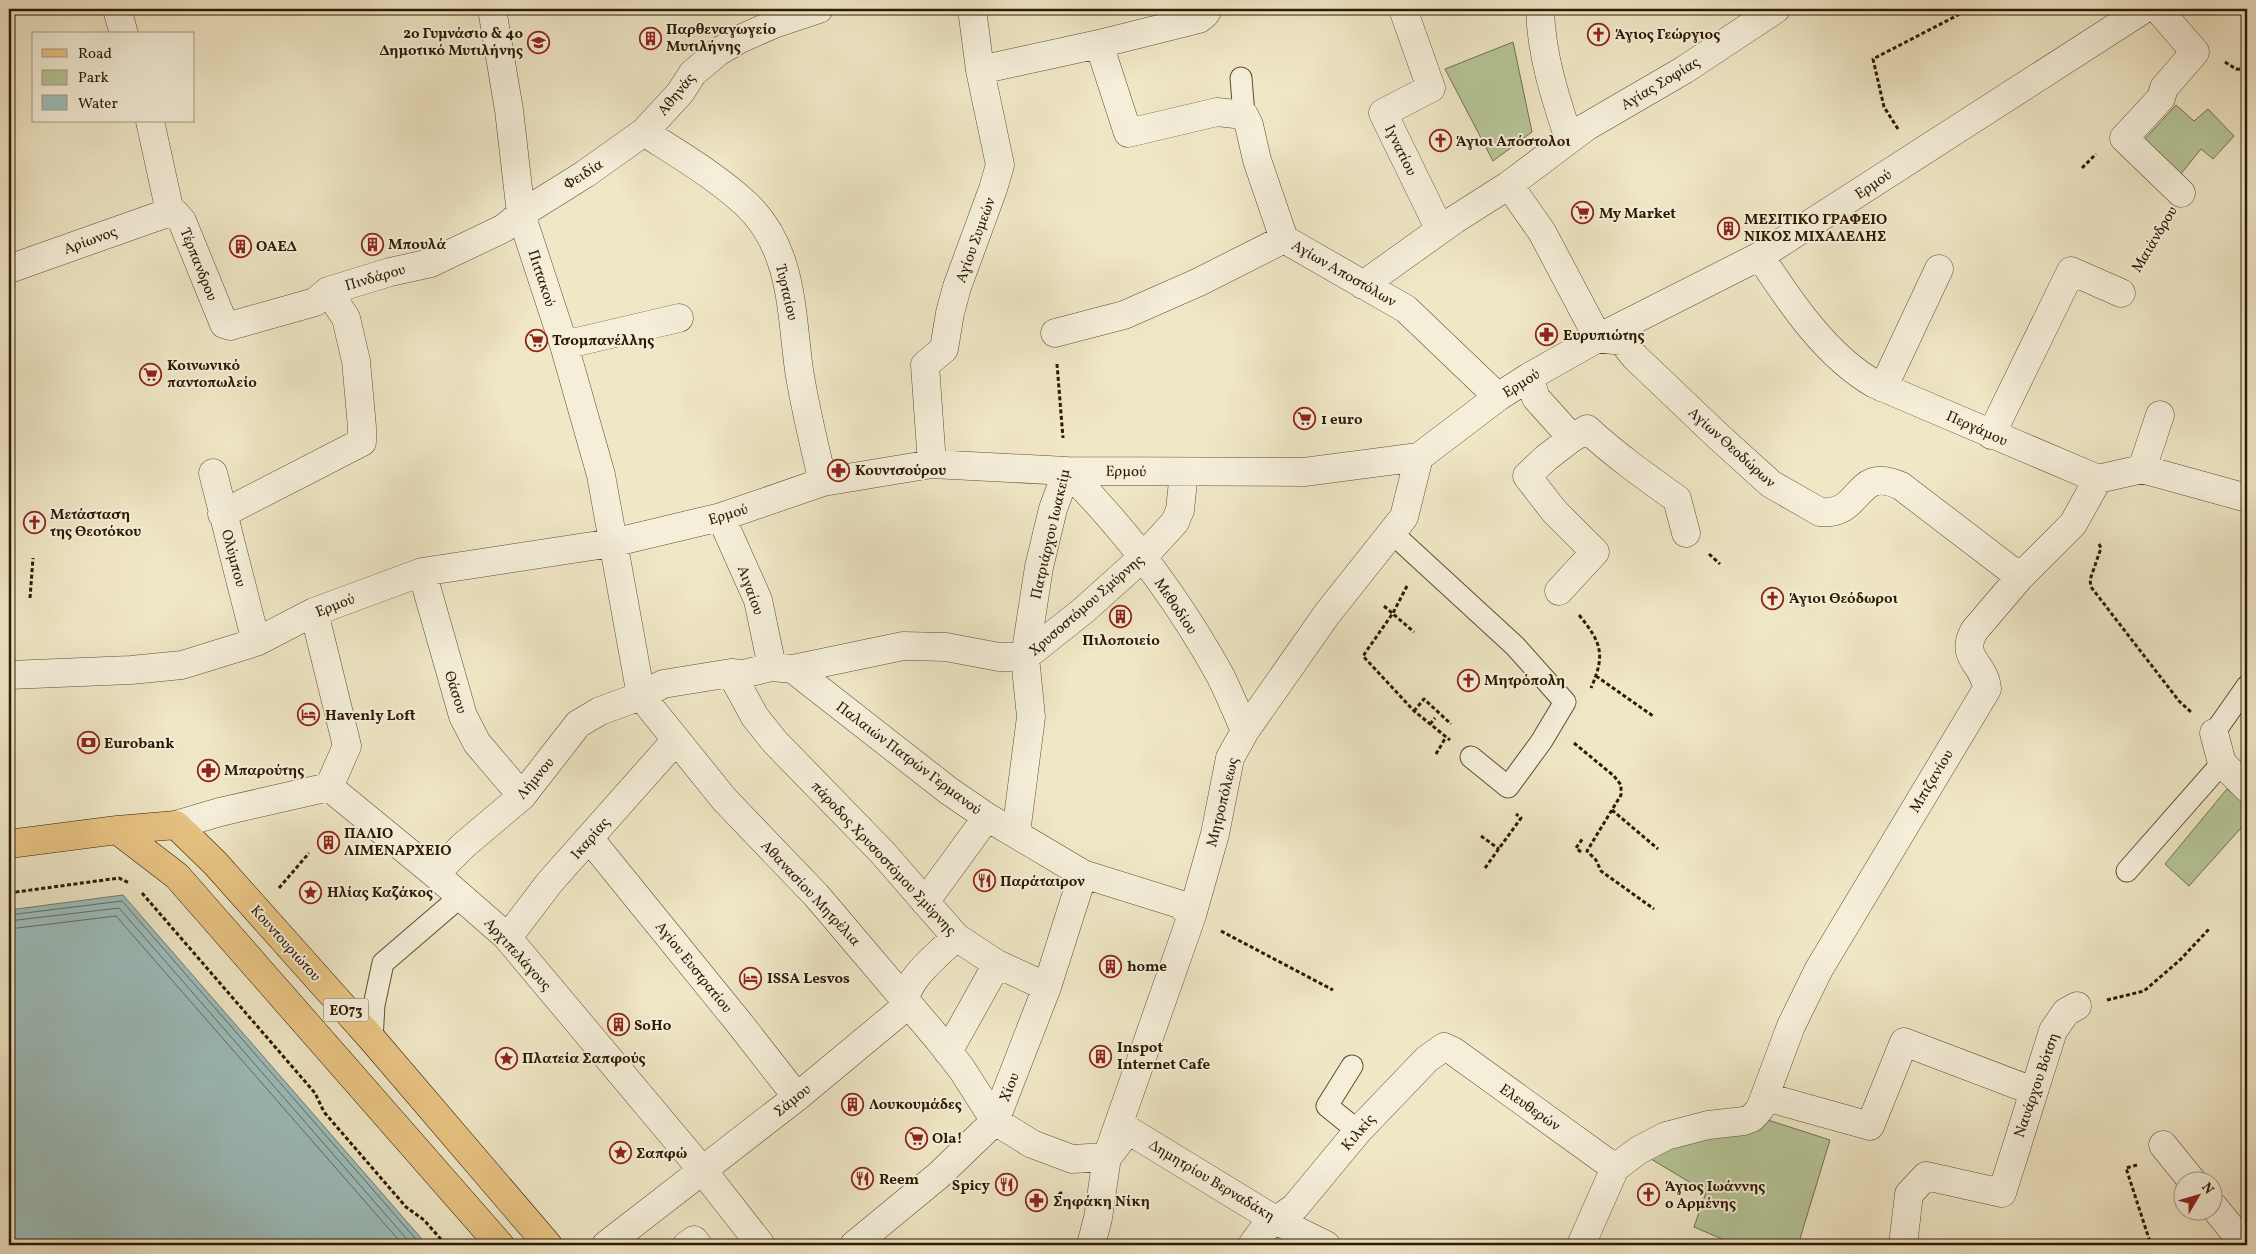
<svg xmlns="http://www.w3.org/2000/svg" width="2256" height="1254" font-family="Vollkorn,serif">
<rect width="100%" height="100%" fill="#f0e7c6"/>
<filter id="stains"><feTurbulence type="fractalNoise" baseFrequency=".004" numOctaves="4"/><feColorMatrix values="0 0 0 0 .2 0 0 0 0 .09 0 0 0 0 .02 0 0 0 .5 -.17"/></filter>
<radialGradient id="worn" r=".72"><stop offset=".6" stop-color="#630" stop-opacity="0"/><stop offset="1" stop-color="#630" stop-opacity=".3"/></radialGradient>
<path fill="#b6c698" stroke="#72704e" d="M1513,42L1532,132L1493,161L1445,69Z
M2176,105L2194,121L2208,109L2234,136L2213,159L2201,149L2180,175L2143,141Z
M2227,789L2247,805V826L2240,829L2189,886L2165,864Z
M1768,1120L1830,1140L1798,1245H1736L1694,1227L1706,1192L1646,1156Z"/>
<path fill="#9dbebd" stroke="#707c73" d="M123,895L427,1245H9V910Z"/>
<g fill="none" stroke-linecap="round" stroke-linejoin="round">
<path stroke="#656c60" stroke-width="1" d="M9,915L122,901L421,1245
M9,921L119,908L412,1245
M9,929L116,916L403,1245"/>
<defs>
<path id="lane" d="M1241,78L1244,115
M1391,532L1515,646L1565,702L1541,742L1508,787L1471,757
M2214,733L2247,686
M2127,871L2222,763
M372,1039L374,1005L383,963L461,896
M1352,1066L1327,1106L1358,1131"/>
<path id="street" d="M117,9L124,34
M492,9L509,110L521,214L564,345L601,475L641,696L724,799L816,895L939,1040L961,1068L995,1121L1032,1144L1072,1159L1107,1157
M1208,9L1205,14L1199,19L1099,44L1128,133L1217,112L1244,115L1249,125L1257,160L1284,239L1406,309L1498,397
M1403,9L1431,88L1383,113L1440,230
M1540,9C1541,54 1555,97 1569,139
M2158,9L2195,52L2164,88L2161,98L2124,138L2181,193
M980,70L1099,44
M150,121L170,212
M644,132C678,154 716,176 746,204C793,248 791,312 799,370C805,408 814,445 823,482
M1509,185L1542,232L1598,338
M170,212L175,213L182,221L224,324L230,326L315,302L328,291L390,272L431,263L504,228L521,214L585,174L644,132L680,93L693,73L718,52L740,39L774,24L819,9
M1760,256C1790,302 1827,357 1875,384L2098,479L2142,469L2247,498
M9,269L170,212
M1363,285L1454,220L1509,185L1586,127L1684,70L1776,9
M1055,333L1124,315L1199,282L1284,239
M1598,338L1622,341L1635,357L1719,437L1771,484L1820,512C1863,517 1854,464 1901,486L2020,577
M564,345L679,318
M1529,377L1536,398L1572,438L1587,429C1615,455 1646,477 1677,499L1686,533
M1883,388L1939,269
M1991,435L2071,271L2121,293
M932,464L925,365L944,349L950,313L957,287L993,189L1000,165L980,70L972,9
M2142,469L2160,415
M213,473L256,642
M222,514L362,442V427L356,361L346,318L328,291
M721,517L758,600L772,667
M422,572L463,716L477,743L522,796
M1559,591L1595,552L1554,511L1527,476L1546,458L1572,438
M314,612L347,746L329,787
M793,669L949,791L987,817L1083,874L1179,904L1192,915
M731,673L755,717L775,742L882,852L956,937L997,964L1047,987
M9,675L131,670L182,665L256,642L314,612L422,572L612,543L721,517L823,482L932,464L1067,471L1304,472L1419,457L1498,397L1529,377L1598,338L1760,256L2144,9
M2214,733L2222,763L2247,788
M176,825L220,812L329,787L435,874L506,936L703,1171L761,1245
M1016,833L1031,717L1025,657L1039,567L1053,509L1067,471C1127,531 1179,601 1220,675C1229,693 1237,712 1245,731
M589,838L740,1024L797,1097
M435,874L464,845L522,796L578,724L600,711L641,696L663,684L731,673L743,674L772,667L793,669L903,646L946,647L999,657H1025L1084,610L1143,557L1175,522L1180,510L1184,472
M925,902L987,817
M506,936L515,928L550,882L676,740
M948,1052L997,964
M1766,1097L1870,1126L1904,1042L2033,1091
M2163,1145L2193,1182
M1110,1154L1128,1130L1277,1221L1326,1245
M2214,1207L2245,1245
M606,1245L797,1097L904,1008C904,979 937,956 956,937
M687,1245L694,1240L698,1245
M854,1245L939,1175L995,1121L1047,987L1083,874
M1091,1245L1098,1218L1107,1157L1192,915L1215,834L1230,758L1245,731L1327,614L1404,517L1419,457
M1252,1245L1263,1230L1295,1207L1358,1131L1427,1059L1444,1047L1453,1051L1615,1168
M1581,1245L1615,1168L1639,1150L1666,1136L1708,1125L1744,1121L1752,1118L1760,1109L1791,1026L1819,969L1987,689C1985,663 1959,659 1974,631L2020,577L2073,524L2098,479
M1903,1245L1909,1194L1926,1176L2002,1193L2053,1031L2066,1012L2077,1006"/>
<path id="primary" d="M117,830L177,876L500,1245
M9,844L117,830L176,825L215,863L372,1039L548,1245"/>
</defs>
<use href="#lane" stroke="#5e4d34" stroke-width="23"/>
<use href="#street" stroke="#5e4d34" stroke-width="29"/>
<use href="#primary" stroke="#2d1a03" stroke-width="29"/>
<path stroke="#2d1a03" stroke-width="3" stroke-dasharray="4 2.5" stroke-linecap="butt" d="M2225,62L2236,69L2247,70
M1898,129L1884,107L1873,59L1958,15L1955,9
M2082,168L2096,154
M2138,265L2164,221
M1057,364L1063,438
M2099,544L2101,548L2090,580L2091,587L2179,701L2192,713
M1709,554L1720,564
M1407,586L1393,613L1363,656L1414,711L1450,740
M30,598L33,558
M1384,606L1414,632
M1579,615C1601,642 1606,654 1591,688
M1596,676L1653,716
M1414,711L1424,699L1451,724
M1430,724L1435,718
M1574,743L1614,776L1621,785V795L1587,851L1596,860L1601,871L1654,909
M1436,754L1446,737
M1612,810L1658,849
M1481,836L1499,849
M1581,852L1576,848L1583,838
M1485,868L1521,818L1516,814
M279,888L309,853
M9,893L119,878L129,883
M142,893L315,1093L324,1112L406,1207L424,1220L446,1245
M1221,931L1333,990
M2107,1000L2144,991L2180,960L2210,928
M2137,1165L2126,1168L2151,1245
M1054,1199L1063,1191"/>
<use href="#lane" stroke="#f5efda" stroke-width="21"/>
<use href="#street" stroke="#f5efda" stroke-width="28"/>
<use href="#primary" stroke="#e8c483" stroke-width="28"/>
</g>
<defs>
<symbol id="church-ring" viewBox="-11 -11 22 22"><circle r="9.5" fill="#f5efda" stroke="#8f2418" stroke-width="1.5"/><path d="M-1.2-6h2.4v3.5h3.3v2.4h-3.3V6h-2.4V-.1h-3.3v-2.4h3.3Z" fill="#8f2418"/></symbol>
<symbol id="building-ring" viewBox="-11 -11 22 22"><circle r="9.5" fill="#f5efda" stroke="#8f2418" stroke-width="1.5"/><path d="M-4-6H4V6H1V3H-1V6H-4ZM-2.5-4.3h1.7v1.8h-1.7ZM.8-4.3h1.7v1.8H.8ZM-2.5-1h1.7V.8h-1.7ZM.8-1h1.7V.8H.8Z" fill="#8f2418"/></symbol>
<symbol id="school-ring" viewBox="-11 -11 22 22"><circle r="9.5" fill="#f5efda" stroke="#8f2418" stroke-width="1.5"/><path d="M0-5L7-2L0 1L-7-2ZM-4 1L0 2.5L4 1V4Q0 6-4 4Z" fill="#8f2418"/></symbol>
<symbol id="supermarket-ring" viewBox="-11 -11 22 22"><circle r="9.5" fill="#f5efda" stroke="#8f2418" stroke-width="1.5"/><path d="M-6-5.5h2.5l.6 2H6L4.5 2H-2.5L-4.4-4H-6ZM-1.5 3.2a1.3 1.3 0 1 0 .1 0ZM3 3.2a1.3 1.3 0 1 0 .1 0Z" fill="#8f2418"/></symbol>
<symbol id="pharmacy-ring" viewBox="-11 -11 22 22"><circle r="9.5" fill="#f5efda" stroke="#8f2418" stroke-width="1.5"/><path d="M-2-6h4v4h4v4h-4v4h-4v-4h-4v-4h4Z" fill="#8f2418"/></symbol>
<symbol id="hotel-ring" viewBox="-11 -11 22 22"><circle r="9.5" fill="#f5efda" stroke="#8f2418" stroke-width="1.5"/><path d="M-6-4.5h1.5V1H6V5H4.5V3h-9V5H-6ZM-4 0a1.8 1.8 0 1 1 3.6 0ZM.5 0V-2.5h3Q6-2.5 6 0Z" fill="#8f2418"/></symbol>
<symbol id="bank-ring" viewBox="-11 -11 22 22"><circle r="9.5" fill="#f5efda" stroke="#8f2418" stroke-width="1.5"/><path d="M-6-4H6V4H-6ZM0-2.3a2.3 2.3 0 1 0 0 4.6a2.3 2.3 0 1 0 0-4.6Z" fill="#8f2418"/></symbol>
<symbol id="restaurant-ring" viewBox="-11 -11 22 22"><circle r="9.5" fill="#f5efda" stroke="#8f2418" stroke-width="1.5"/><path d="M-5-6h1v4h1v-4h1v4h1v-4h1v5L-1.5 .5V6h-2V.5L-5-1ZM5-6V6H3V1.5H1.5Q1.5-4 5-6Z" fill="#8f2418"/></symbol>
<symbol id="sight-ring" viewBox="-11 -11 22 22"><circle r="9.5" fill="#f5efda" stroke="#8f2418" stroke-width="1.5"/><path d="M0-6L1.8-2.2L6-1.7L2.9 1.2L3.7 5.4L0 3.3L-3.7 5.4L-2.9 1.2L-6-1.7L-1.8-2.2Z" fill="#8f2418"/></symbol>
</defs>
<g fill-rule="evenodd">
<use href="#church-ring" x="1586" y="22" width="25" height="25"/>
<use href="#building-ring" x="638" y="26" width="25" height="25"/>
<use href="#school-ring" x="526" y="30" width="25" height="25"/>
<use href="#church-ring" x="1428" y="128" width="25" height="25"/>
<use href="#supermarket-ring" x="1570" y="200" width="25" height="25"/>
<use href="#building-ring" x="1716" y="216" width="25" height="25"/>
<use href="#building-ring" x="360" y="232" width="25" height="25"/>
<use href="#building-ring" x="228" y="234" width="25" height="25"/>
<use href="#pharmacy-ring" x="1534" y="322" width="25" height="25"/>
<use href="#supermarket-ring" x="524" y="328" width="25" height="25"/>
<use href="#supermarket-ring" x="138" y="362" width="25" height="25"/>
<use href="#supermarket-ring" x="1292" y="406" width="25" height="25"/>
<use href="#pharmacy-ring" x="826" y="458" width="25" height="25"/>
<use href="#church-ring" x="22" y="510" width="25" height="25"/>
<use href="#church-ring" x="1760" y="586" width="25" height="25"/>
<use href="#building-ring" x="1108" y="604" width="25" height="25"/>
<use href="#church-ring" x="1456" y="668" width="25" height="25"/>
<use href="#hotel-ring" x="296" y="702" width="25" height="25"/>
<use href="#bank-ring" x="76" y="730" width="25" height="25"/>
<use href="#pharmacy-ring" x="196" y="758" width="25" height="25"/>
<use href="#building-ring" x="316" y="830" width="25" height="25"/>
<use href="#restaurant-ring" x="972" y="868" width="25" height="25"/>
<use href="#sight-ring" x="298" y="880" width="25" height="25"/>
<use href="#building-ring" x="1098" y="954" width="25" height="25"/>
<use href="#hotel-ring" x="738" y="966" width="25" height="25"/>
<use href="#building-ring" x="606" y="1012" width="25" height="25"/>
<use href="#building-ring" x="1088" y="1044" width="25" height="25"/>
<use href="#sight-ring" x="494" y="1046" width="25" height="25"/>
<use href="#building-ring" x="840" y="1092" width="25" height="25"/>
<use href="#supermarket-ring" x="904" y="1126" width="25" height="25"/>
<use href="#sight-ring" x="608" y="1140" width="25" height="25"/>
<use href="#restaurant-ring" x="850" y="1166" width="25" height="25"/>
<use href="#restaurant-ring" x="994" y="1172" width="25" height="25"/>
<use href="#church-ring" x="1636" y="1182" width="25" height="25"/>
<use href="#pharmacy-ring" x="1024" y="1188" width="25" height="25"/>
</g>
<g text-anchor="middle" stroke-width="4" stroke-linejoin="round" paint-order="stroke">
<rect fill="#f5efda" stroke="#695a44" stroke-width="1" x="323.5" y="998.5" width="45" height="23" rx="4"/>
<g font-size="14" font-weight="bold" fill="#2d1a03">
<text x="346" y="1015">ΕΟ73</text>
</g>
<g font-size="15" font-weight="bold" fill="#2d1a03" stroke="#f5efda" text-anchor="start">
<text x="666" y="34">Παρθεναγωγείο<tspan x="666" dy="17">Μυτιλήνης</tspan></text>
<text x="523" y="38" text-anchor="end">2ο Γυμνάσιο &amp; 4o<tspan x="523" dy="17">Δημοτικό Μυτιλήνης</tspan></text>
<text x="1615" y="39">Άγιος Γεώργιος</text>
<text x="1456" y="146">Άγιοι Απόστολοι</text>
<text x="1599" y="218">My Market</text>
<text x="1744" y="224">ΜΕΣΙΤΙΚΟ ΓΡΑΦΕΙΟ<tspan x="1744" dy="17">ΝΙΚΟΣ ΜΙΧΑΛΕΛΗΣ</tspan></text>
<text x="388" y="249">Μπουλά</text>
<text x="256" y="251">ΟΑΕΔ</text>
<text x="1563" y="340">Ευρυπιώτης</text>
<text x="552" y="345">Τσομπανέλλης</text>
<text x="167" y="370">Κοινωνικό<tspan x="167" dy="17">παντοπωλείο</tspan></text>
<text x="1321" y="424">1 euro</text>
<text x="855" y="475">Κουντσούρου</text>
<text x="50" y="519">Μετάσταση<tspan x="50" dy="17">της Θεοτόκου</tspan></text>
<text x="1789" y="603">Άγιοι Θεόδωροι</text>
<text x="1121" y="645" text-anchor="middle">Πιλοποιείο</text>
<text x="1484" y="685">Μητρόπολη</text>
<text x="325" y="720">Havenly Loft</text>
<text x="104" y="748">Eurobank</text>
<text x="224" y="775">Μπαρούτης</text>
<text x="344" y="838">ΠΑΛΙΟ<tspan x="344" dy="17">ΛΙΜΕΝΑΡΧΕΙΟ</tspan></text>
<text x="1000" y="886">Παράταιρον</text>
<text x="327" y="897">Ηλίας Καζάκος</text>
<text x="1127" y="971">home</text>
<text x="767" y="983">ISSA Lesvos</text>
<text x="634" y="1030">SoΗo</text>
<text x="1117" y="1052">Inspot<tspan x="1117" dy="17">Internet Cafe</tspan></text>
<text x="522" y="1063">Πλατεία Σαπφούς</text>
<text x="869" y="1109">Λουκουμάδες</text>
<text x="932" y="1143">Ola!</text>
<text x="636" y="1158">Σαπφώ</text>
<text x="879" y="1184">Reem</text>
<text x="990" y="1190" text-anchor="end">Spicy</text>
<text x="1665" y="1191">Άγιος Ιωάννης<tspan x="1665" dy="17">ο Αρμένης</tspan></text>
<text x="1053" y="1206">Σηφάκη Νίκη</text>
</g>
<g font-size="15" fill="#2d1a03" stroke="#f5efda">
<text transform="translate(1660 83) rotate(-31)" y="5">Αγίας Σοφίας</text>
<text transform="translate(676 94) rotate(-51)" y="5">Αθηνάς</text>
<text transform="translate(1401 150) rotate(64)" y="5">Ιγνατίου</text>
<text transform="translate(583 174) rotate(-33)" y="5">Φειδία</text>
<text transform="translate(1873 184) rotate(-34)" y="5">Ερμού</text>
<text transform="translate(2154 239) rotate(-59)" y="5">Μαιάνδρου</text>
<text transform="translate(90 240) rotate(-20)" y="5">Αρίωνος</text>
<text transform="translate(975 240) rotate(-70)" y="5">Αγίου Συμεών</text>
<text transform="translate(199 264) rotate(68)" y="5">Τέρπανδρου</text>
<text transform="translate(1344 273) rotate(30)" y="5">Αγίων Αποστόλων</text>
<text transform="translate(375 277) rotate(-16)" y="5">Πινδάρου</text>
<text transform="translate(542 278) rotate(72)" y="5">Πιττακού</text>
<text transform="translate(787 292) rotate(77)" y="5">Τυρταίου</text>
<text transform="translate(1521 383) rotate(-32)" y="5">Ερμού</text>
<text transform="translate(1977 428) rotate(24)" y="5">Περγάμου</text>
<text transform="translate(1732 447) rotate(42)" y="5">Αγίων Θεοδώρων</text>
<text transform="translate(1126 471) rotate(1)" y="5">Ερμού</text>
<text transform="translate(728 514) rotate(-17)" y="5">Ερμού</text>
<text transform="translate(1050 534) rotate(-77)" y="5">Πατριάρχου Ιωακείμ</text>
<text transform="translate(234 558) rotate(75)" y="5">Ολύμπου</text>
<text transform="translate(751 590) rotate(70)" y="5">Αιγαίου</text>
<text transform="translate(335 605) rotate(-21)" y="5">Ερμού</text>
<text transform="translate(1086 605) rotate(-41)" y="5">Χρυσοστόμου Σμύρνης</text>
<text transform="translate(1176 606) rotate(56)" y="5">Μεθοδίου</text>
<text transform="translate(456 692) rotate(72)" y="5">Θάσου</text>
<text transform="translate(909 758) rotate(37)" y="5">Παλαιών Πατρών Γερμανού</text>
<text transform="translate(535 778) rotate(-50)" y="5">Λήμνου</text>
<text transform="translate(1931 781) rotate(-59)" y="5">Μπιζανίου</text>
<text transform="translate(1222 802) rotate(-76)" y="5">Μητροπόλεως</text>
<text transform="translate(590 838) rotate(-49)" y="5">Ικαρίας</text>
<text transform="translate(884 858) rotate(47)" y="5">πάροδος Χρυσοστόμου Σμύρνης</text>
<text transform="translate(811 893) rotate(47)" y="5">Αθανασίου Μητρέλια</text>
<text transform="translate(286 943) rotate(48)" y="5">Κουντουριώτου</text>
<text transform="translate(518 954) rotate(48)" y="5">Αρχιπελάγους</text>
<text transform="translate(694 967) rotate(51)" y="5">Αγίου Ευστρατίου</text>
<text transform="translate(2036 1085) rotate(-71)" y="5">Ναυάρχου Βότση</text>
<text transform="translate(1009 1087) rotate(-68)" y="5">Χίου</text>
<text transform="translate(792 1100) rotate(-39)" y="5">Σάμου</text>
<text transform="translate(1530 1107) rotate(35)" y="5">Ελευθερών</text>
<text transform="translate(1358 1132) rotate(-49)" y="5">Κιλκίς</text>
<text transform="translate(1212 1180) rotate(31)" y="5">Δημητρίου Βερναδάκη</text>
</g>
</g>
<rect width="2256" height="1254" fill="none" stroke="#f0e7c6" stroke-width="30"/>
<rect x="10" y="10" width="2236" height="1234" fill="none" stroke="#2d1a03" stroke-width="2.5"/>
<rect x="15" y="15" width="2226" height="1224" fill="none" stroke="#2d1a03"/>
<rect x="32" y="32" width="162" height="90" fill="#f5efda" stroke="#a59a84"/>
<rect x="42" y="49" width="25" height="8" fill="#e8c483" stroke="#a59a84"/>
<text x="78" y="58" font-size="15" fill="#2d1a03">Road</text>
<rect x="42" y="70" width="25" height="15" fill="#b6c698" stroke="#a59a84"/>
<text x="78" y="82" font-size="15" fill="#2d1a03">Park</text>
<rect x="42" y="95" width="25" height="15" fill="#9dbebd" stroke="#a59a84"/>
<text x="78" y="108" font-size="15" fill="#2d1a03">Water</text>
<g transform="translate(2198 1196) rotate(52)"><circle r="24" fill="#f5efda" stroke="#a59a84"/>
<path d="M0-4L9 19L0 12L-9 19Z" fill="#8f2418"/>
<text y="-8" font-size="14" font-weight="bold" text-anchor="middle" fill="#2d1a03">N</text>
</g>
<rect width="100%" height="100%" filter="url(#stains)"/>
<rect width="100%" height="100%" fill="url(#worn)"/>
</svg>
